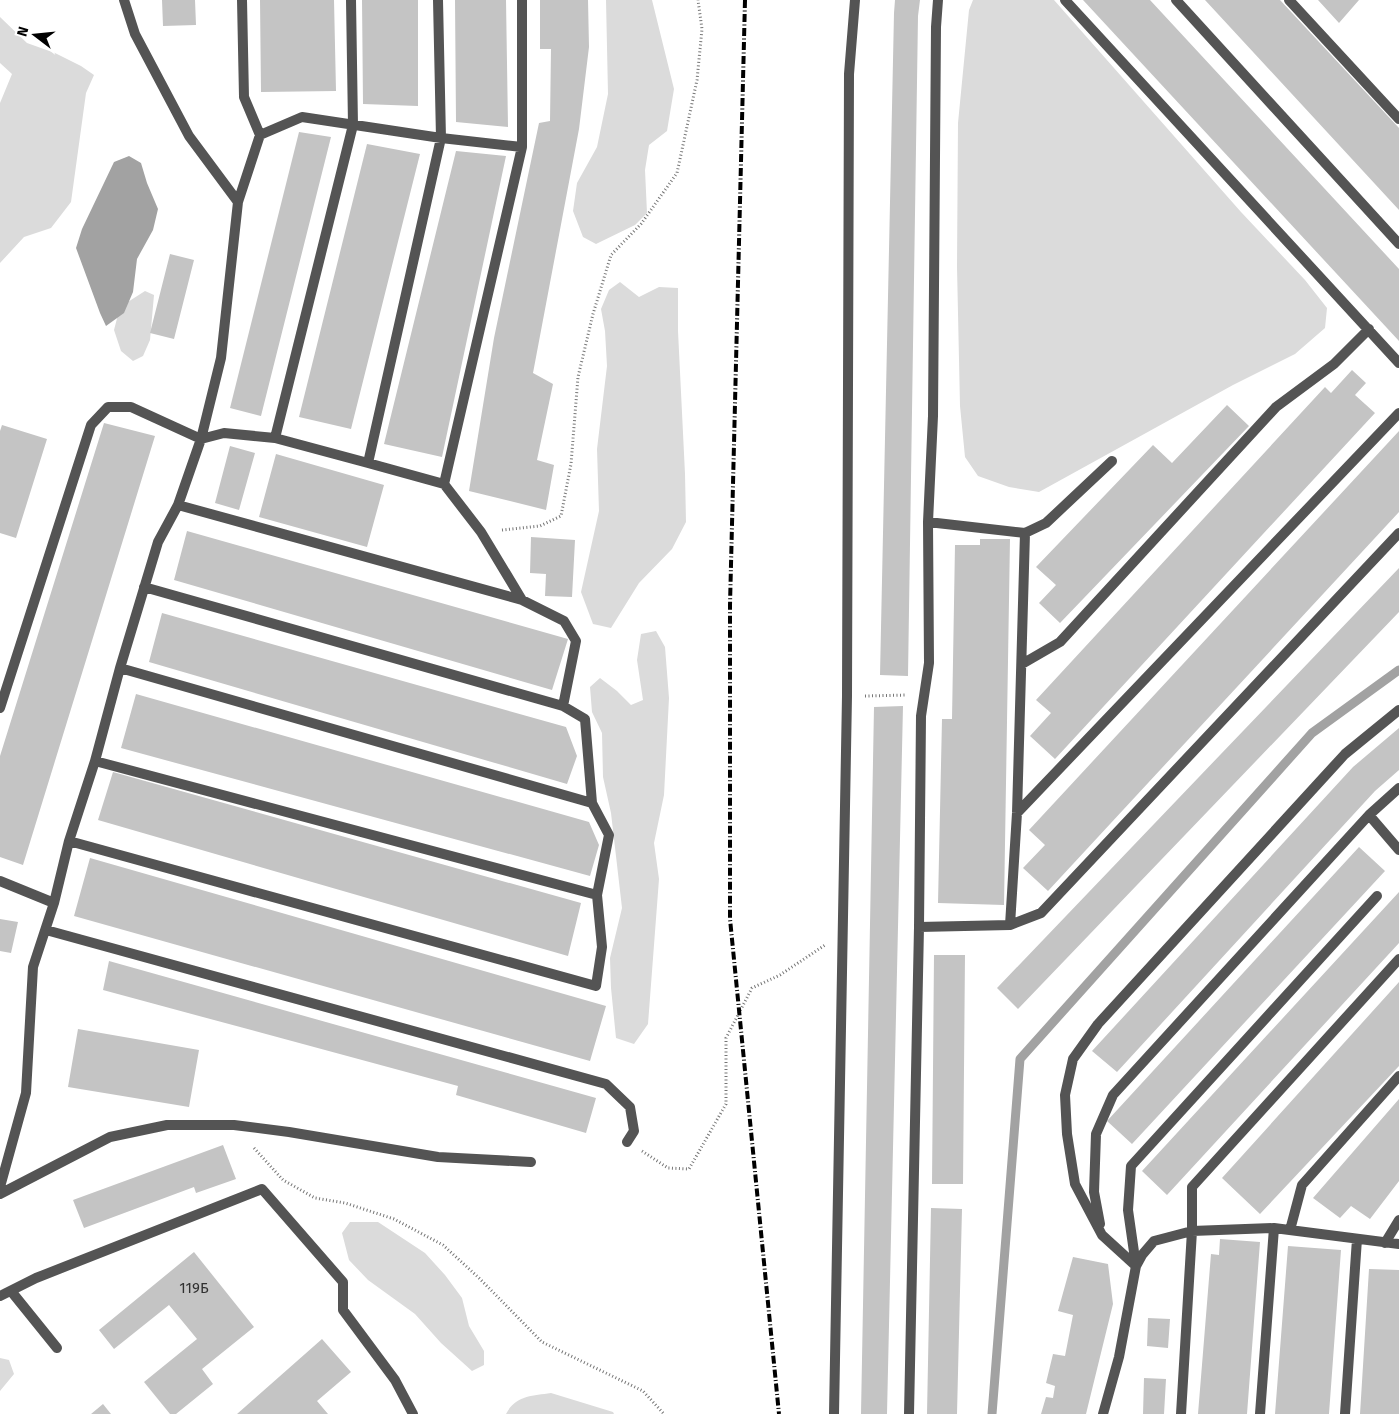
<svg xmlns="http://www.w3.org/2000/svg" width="1399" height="1414" font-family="'Fira Sans',sans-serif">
<rect width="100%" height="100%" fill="#fff"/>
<path fill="#dbdbdb" d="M606,0H652L674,89L667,131L649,145L645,170L647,213L635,225L596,244L583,237L573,211L577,183L597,147L608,94Z
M973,0H1054L1241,212L1305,280L1327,308L1325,328L1295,354L1233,385L1039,492L1009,487L978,476L965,457L960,406L957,267L958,123L969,10Z
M0,17L27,43L55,53L81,66L94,75L86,93L71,202L51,228L24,237L0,263V103L12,74L0,63Z
M620,282L639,297L659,287L678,288V331L685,474L686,522L672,549L639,583L611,628L593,624L581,592L599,511L597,449L607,366L605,331L601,309L609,290Z
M145,291L154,295L150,340L143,356L133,361L121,351L114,330L120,307Z
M656,631L665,647L669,698L664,795L654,843L659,879L648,1024L634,1044L616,1038L611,988L610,958L622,908L611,813L603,777L602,733L592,712L590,687L600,678L617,691L631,705L643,700L637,660L641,634Z
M350,1222H378L425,1253L445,1275L462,1298L469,1326L484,1351V1365L472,1371L441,1343L415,1314L368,1280L349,1260L342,1233Z
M0,1358L9,1360L14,1374L0,1391Z
M551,1393L613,1412L614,1414H506C516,1395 532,1396 551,1393Z"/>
<path fill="#a2a2a2" d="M129,156L141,163L147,183L158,209L153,230L137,259L133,292L124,313L106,326L100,313L76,248L82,229L114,162Z"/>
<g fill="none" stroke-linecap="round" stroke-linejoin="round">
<path stroke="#a2a2a2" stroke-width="9" d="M992,1414L1020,1059L1312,733L1399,670"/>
</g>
<path fill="#c4c4c4" d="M162,0H195L196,25L163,26Z
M260,0H334L336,91L261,92Z
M362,0H418V106L363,104Z
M455,0H506L508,127L456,122Z
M540,0H588L589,47L579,129L533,373L553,384L537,460L554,465L546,510L469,491L494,338L539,123L550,121L551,49H540Z
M895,0H920L918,16L908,676L880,675L894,13Z
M1083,0H1150L1399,269V341Z
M1205,0H1280L1399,128V210Z
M1318,0H1359L1339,23Z
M299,132L331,137L261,416L230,408Z
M367,144L420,154L351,429L299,417Z
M456,151L506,156L442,457L384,444Z
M170,254L194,260L174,339L150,333Z
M1352,370L1366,383L1355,395L1375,413L1055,759L1030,736L1051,713L1036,700L1325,387L1331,393Z
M1227,405L1249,426L1060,623L1039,603L1056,585L1036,567L1153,445L1172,463Z
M104,423L155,436L23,865L0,857V756Z
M2,425L47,439L16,538L0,533V431Z
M1399,431V512L1048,891L1023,868L1045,845L1029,830Z
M230,446L255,453L239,510L215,503Z
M276,454L384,485L367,547L259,517Z
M187,531L568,639L552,690L174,580Z
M531,537L575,540L572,597L545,596L546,574L530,573Z
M980,539H1010L1004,905L938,903L942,719H952L955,545H980Z
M1399,568V612L1018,1009L997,988Z
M162,613L566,727L577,756L567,784L149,662Z
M136,694L589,822L599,845L590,876L121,748Z
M903,706L887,1414H861L874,707Z
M1399,728V770L1375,791L1117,1072L1092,1051L1353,767Z
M113,772L581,903L568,956L98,820Z
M1359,847L1385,871L1132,1144L1107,1121Z
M90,858L606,1006L590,1061L74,916Z
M1399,892V943L1167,1195L1142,1171Z
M0,919L18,922L11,953L0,951Z
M934,955H965L963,1184H932Z
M109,961L596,1098L586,1133L456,1095L458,1086L103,990Z
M1399,982V1066L1260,1214L1222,1178Z
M78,1029L199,1050L189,1107L68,1087Z
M1399,1099V1181L1370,1219L1351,1206L1340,1218L1313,1198Z
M223,1145L236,1179L196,1193L194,1187L84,1228L73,1200Z
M931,1208L962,1209L957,1414H927Z
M1220,1239L1260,1242L1247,1414H1198L1211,1254L1219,1255Z
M1288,1246L1341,1250L1329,1414H1275Z
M194,1252L254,1327L202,1369L213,1384L176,1414H170L144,1382L197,1339L169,1305L114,1349L99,1330Z
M1073,1257L1108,1264L1113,1304L1086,1414H1041L1046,1397L1053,1398L1055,1386L1046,1383L1053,1354L1065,1356L1073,1315L1058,1311Z
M1369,1269L1399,1270V1414H1360Z
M1148,1318L1170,1319L1168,1348L1147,1346Z
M322,1339L351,1372L317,1401L328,1414H237Z
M1144,1378L1166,1379L1164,1414H1143Z
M103,1404L111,1414H91Z"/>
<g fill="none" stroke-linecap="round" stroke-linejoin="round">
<path stroke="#767676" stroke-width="3" stroke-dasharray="1 2.5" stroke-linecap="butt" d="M502,530L540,526L561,516L571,464L578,377L593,314L611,255L641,224L677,173L697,80L702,29L698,0
M865,696L907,695
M254,1148L283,1180L315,1198L345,1203L394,1219L443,1245L479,1278L542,1342L643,1391L664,1414
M642,1151L668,1168L689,1169L726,1104V1038L752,988L780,975L825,945"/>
<path stroke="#545454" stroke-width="10" d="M124,0L135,34L189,136L238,202
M351,0L353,125L275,438L368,463
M438,0L441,138L368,463L444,484L522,147V0
M1065,0L1399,363
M1176,0L1399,244
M1289,0L1399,119
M260,135L302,117L441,138L522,147
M444,484L481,532L522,600
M1025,533L1046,523L1112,461
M144,587L563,706
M1022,664L1060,642L1276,407L1334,364L1369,329
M120,668L592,803
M0,708L91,425L108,407H131L201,439L224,433L275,438
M95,761L597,895
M1017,813L1399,413
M1369,815L1399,850
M69,841L596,986L602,947L597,895L609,835L592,803L585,719L563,706L576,641L564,621L522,600L178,505
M0,881L54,903
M1010,925L1041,913L1399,533
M919,927L1010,925L1017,813L1025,533L928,522
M46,930L606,1084L630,1107L634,1131L627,1142
M0,1187L26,1093L33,967L54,903L69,841L95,761L120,668L158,542L178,505L201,439L221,358L238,202L260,135L244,97L242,0
M0,1194L110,1137L167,1125H234L289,1132L438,1157L531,1162
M1100,1224L1094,1192L1096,1134L1113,1095L1369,815L1399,788
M1290,1230L1302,1185L1399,1076
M1385,1243L1399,1220
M1136,1266L1102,1235L1075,1184L1067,1134L1065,1095L1073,1059L1098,1024L1345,754L1399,710
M1136,1266L1128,1210L1131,1166L1377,896
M11,1291L57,1348
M0,1296L36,1278L262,1189L343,1282V1310L395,1380L413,1414
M909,1414L919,927L921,716L929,663L928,522L933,416L936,27L938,0
M1103,1414L1119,1357L1136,1266L1142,1255L1154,1241L1192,1231L1274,1228L1399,1244
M1181,1414L1192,1231V1187L1399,959
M1260,1414L1274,1228
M1345,1414L1357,1239"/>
<path stroke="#545454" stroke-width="10" d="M834,1414L847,696L849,74L855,0"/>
<path stroke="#000" stroke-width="4" stroke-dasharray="8 2.5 1 2.5" stroke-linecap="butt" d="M745,0L730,605V919L779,1414"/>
</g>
<g text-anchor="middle" stroke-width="5" stroke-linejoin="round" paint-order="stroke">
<g font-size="15" fill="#313131">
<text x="194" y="1293">119Б</text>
</g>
</g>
<g transform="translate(35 35) rotate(286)" stroke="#ffffff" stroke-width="4" paint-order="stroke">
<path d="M0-4L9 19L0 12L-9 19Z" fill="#000000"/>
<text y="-8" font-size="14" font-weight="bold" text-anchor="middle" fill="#000000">N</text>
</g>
</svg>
